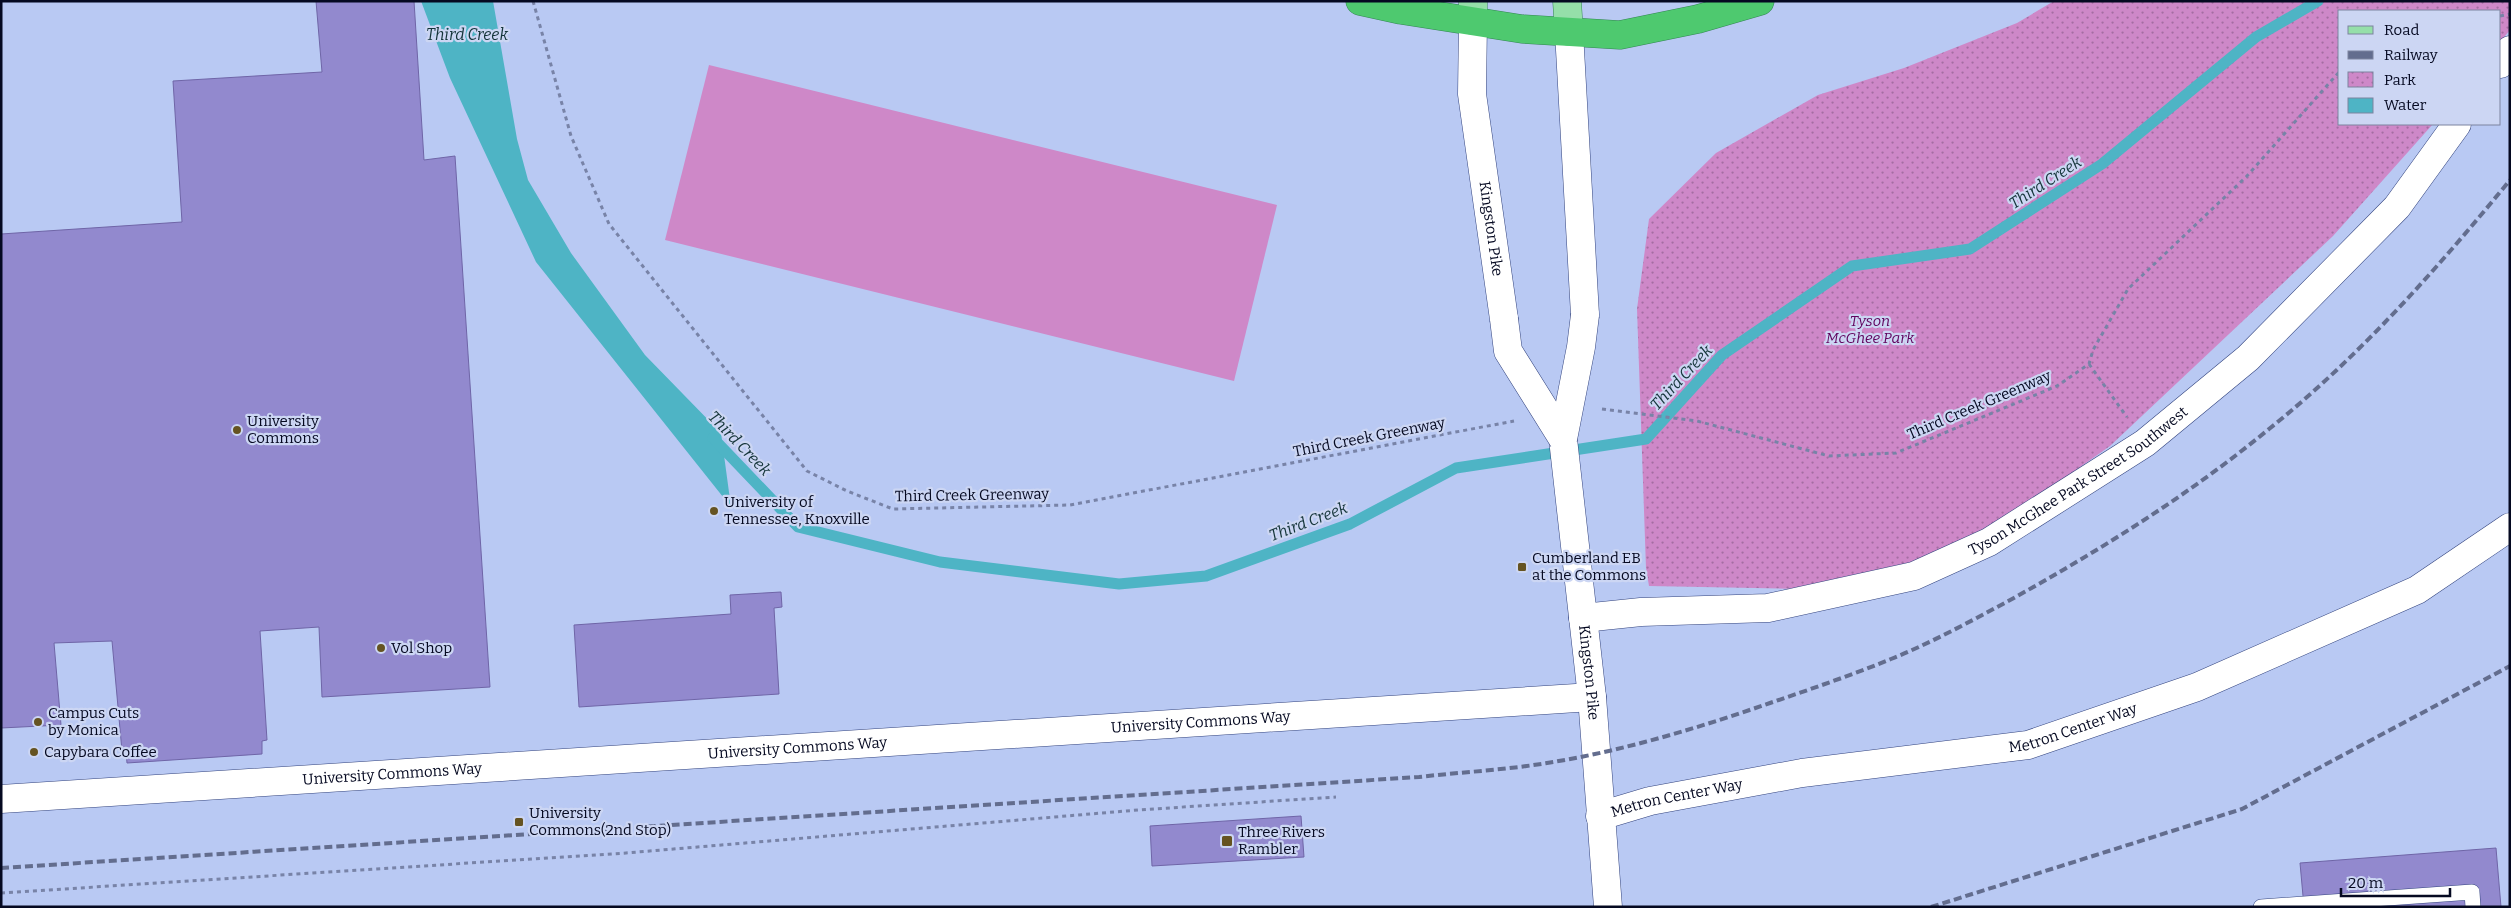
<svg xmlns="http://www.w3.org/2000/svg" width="2511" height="908" font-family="Bitter,serif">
<defs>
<pattern id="park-dots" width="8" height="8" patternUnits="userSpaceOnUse" patternTransform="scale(1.25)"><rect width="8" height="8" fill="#ce88c8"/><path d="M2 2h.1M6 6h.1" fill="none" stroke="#a56da2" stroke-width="1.8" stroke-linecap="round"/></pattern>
</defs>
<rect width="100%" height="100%" fill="#b9c9f3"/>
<path fill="#ce88c8" d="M709,65L1277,205L1234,381L665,240Z"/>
<path fill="url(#park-dots)" d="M2054,1H2510V30L2500,42V11H2340V124H2433L2333,236L2110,446L2022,508L1962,543L1886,574L1800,589L1649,586L1646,568L1637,309L1649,219L1716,153L1818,95L1904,68L2017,23Z"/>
<path fill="#4eb4c5" d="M421,1H493L517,139L528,180L571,253L645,355L721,433L731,507L536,262L450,78Z"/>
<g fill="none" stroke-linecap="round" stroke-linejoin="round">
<path stroke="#4eb4c5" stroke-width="11" d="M713,438L798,527L940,562L1119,584L1206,576L1350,524L1456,468L1646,439L1722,355L1852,266L1970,249L2102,164L2256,37L2318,1"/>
</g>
<path fill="#9289ce" stroke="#6f65a7" d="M316,1H414L424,160L455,156L490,687L322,697L319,627L260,631L267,740L262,741V754L127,763L126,751H122L112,641L54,643L61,725L1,728V234L182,222L173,81L322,72Z
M781,592L782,607L774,608L779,694L579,707L574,625L731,614L730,595Z
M1301,816L1304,857L1152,866L1150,826Z
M2496,848L2501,907H2304L2300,863Z"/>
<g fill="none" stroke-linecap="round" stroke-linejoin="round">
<defs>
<path id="lane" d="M2261,907L2472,892L2473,907"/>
<g id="street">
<path d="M2500,64L2510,50"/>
<path id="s1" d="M1583,618L1641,612L1768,608L1914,576L1989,542L2145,443L2248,358L2397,207L2457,124"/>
<path id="s2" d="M1600,816L1650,801L1802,773L2028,745L2197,687L2417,590L2510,527"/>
</g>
<g id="secondary">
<path id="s3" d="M1473,21L1472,94L1504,319"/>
<path d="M1569,32L1585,315"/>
<path id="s4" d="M1563,439L1592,697L1608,907"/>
<path id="s5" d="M1,799L1592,697"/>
</g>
<path id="primary" d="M1567,1L1569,32
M1473,21V1"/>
<path id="highway" d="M1360,1L1401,10L1522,29L1620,35L1698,19L1760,1"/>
</defs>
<use href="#lane" stroke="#32437e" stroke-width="16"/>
<use href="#street" stroke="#32437e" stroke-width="29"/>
<use href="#secondary" stroke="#32437e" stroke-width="29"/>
<use href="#primary" stroke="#348654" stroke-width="29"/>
<use href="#highway" stroke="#348654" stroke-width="29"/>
<path stroke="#7883a7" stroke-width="3" stroke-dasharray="4 4" stroke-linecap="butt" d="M533,1L571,136L609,224L807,471L847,491L893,509L1070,505L1514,421
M2500,16L2510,14
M2089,364L2127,417
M1602,409L1697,421L1829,456L1896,453L2057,386L2089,364L2093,350L2128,289L2246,177L2340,71
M1,893L626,853L1138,810L1336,797"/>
<use href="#lane" stroke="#fff" stroke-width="15"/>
<use href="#street" stroke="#fff" stroke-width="28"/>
<use href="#secondary" stroke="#fff" stroke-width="28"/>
<use href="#primary" stroke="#95dfa9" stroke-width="28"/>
<use href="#highway" stroke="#4ec96f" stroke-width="28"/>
<path stroke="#636d8e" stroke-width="4" stroke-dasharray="8 4" stroke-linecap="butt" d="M1,868L1419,777C1462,772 1505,770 1547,763C1623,751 1698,728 1770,703C1811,689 1852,675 1891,659C1933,642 1973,620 2012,599C2102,549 2190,494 2269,429C2360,356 2437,269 2510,180
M1931,907L2242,809L2510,666"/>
<defs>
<path id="secondary-bridge" d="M1504,319L1508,351L1563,439
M1563,439L1581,347L1585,315"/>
</defs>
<use href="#secondary-bridge" stroke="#32437e" stroke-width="29" stroke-linecap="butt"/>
<use href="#secondary-bridge" stroke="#fff" stroke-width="28"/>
</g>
<g fill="#655321" stroke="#ccd6f3" stroke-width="2">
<circle cx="237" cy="430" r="5"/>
<circle cx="714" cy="511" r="5"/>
<rect x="1517" y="562" width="10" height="10" rx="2.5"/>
<circle cx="381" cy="648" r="5"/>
<circle cx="38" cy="722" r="5"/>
<circle cx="34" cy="752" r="5"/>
<rect x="514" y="817" width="10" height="10" rx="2.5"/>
<rect x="1221" y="835" width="12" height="12" rx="2.5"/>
</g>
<g text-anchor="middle" stroke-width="4.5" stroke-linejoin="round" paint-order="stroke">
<g font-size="15" fill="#050921" stroke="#ccd6f3">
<text dy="5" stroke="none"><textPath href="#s3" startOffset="209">Kingston Pike</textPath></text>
<text transform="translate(1979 405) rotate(-23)" y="5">Third Creek Greenway</text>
<text transform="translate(1369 437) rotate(-11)" y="5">Third Creek Greenway</text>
<text dy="5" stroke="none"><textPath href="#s1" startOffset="525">Tyson McGhee Park Street Southwest</textPath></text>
<text transform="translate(972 495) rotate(-1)" y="5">Third Creek Greenway</text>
<text dy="5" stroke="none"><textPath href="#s4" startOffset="235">Kingston Pike</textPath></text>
<text dy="5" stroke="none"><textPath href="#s5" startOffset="1202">University Commons Way</textPath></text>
<text dy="5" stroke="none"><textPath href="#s2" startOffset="482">Metron Center Way</textPath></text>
<text dy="5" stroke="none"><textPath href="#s5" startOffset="798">University Commons Way</textPath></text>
<text dy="5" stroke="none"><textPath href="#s5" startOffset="392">University Commons Way</textPath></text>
<text dy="5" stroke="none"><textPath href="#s2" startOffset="79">Metron Center Way</textPath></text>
</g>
<g font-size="15" font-style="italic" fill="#60045e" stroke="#ccd6f3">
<text x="1870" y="326">Tyson<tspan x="1870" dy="17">McGhee Park</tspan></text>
</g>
<g font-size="15" fill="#050921" stroke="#ccd6f3" text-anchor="start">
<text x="247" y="426">University<tspan x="247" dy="17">Commons</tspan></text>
<text x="724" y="507">University of<tspan x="724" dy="17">Tennessee, Knoxville</tspan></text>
<text x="1532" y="563">Cumberland EB<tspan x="1532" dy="17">at the Commons</tspan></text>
<text x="391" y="653">Vol Shop</text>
<text x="48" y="718">Campus Cuts<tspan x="48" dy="17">by Monica</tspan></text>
<text x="44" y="757">Capybara Coffee</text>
<text x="529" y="818">University<tspan x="529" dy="17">Commons(2nd Stop)</tspan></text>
<text x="1238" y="837">Three Rivers<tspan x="1238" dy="17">Rambler</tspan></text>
</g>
<g font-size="16" font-style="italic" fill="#143439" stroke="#ccd6f3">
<text x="467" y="40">Third Creek</text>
<text transform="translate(2045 182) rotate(-33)" y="6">Third Creek</text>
<text transform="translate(1681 377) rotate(-47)" y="6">Third Creek</text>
<text transform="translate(740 443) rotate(46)" y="6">Third Creek</text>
<text transform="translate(1308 521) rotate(-21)" y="6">Third Creek</text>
</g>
</g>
<rect width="2511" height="908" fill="none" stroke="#050921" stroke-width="5"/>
<rect x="2338" y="10" width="162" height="115" fill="#ccd6f3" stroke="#7c849f"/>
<rect x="2348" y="26" width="25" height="8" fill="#95dfa9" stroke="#7c849f"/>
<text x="2384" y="35" font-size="15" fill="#050921">Road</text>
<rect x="2348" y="51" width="25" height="8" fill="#636d8e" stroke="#7c849f"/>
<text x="2384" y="60" font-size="15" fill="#050921">Railway</text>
<rect x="2348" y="72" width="25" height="15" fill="url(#park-dots)" stroke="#7c849f"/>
<text x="2384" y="85" font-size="15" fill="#050921">Park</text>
<rect x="2348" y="98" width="25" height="15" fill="#4eb4c5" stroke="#7c849f"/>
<text x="2384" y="110" font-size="15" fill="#050921">Water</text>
<path d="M2341 888v8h109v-8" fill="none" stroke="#050921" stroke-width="2.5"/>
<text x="2348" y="888" font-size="15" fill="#050921" stroke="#ccd6f3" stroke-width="4" paint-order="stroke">20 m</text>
</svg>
